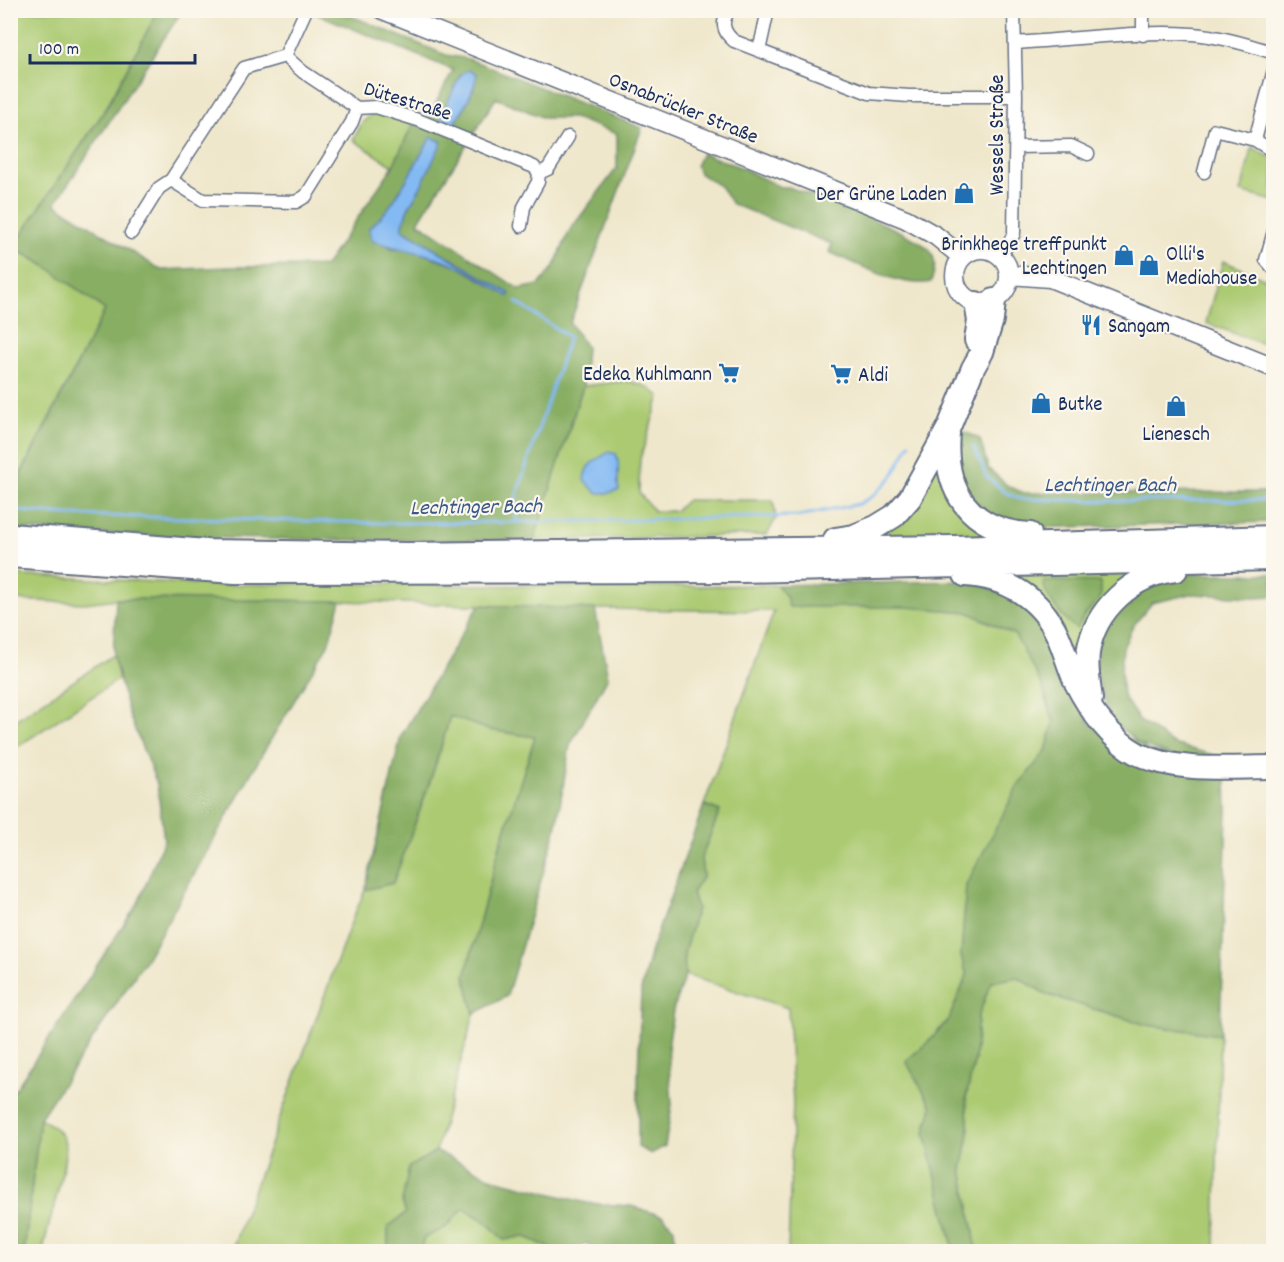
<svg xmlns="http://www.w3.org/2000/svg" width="1284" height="1262" font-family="Dekko,sans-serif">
<rect width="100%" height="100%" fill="#fbf7ec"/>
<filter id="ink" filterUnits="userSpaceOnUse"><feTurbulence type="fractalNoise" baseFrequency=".0167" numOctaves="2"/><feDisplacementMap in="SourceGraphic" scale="12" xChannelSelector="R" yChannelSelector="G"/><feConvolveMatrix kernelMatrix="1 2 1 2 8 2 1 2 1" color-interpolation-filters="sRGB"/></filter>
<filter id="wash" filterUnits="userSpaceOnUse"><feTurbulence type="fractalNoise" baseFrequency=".008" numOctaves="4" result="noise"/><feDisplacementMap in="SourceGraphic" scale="24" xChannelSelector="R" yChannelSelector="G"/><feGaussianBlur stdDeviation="1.35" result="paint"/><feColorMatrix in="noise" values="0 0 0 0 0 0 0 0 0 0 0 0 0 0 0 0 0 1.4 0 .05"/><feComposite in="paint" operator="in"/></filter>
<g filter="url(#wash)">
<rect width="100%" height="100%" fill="#efe7cb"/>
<path fill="#abca72" stroke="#637c68" stroke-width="1.5" d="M10,11H158L105,110L20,237L11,246Z
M373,113H378L413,124L393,166L353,140L362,123Z
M1252,147L1273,159V201L1241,192Z
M21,252L49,268L105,310L12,490H11L10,265Z
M1223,261L1273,282V321L1266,345L1206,323Z
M628,381L645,386L660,396L640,459L639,493L654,511H675L687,500H773L776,518L767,535L534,540L583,386Z
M940,459L996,536L873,541Z
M1144,571L1080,670L998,574Z
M10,575L220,585L321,583L617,587L777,585L786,596L968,612L1015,635L1041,683L1054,722L1046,751L1018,786L961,956L967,975L949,1019L927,1043L906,1061L932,1107L925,1133L954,1251H788L793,1103L788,1008L685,975L684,953L697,908L692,893L703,876L701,858L720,811L704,805L774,611L595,609L341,601L116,599L85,603L11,600Z
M113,655L119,679L11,751V723Z
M450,715L489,730L535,737L499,849L465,976L474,1014L436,1151L409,1168L406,1213L388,1227V1251L231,1252L352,920L365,890L393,882C414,827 435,773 450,715Z
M1017,977L1048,995L1147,1025L1220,1035L1215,1251H976L974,1233L962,1169L969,1134L966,1097L975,1059L978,1017L991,982Z
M40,1118C50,1124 59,1129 64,1140C71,1157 46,1229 43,1251L24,1252Z
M464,1207L486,1222L504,1240L523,1236L560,1251L420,1252L424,1238L445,1228Z"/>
<path fill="#88ae64" stroke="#526e61" stroke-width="1.5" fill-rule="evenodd" d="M158,11H182L55,204L161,270L229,267L325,266L393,166L413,124L423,128L453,70L312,12L314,11H339L446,55L469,59L642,128L570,323L586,347L583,386L534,540C359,541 185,540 11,529V490H13L105,310L49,268L22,252L11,265V246L20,237L105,110ZM461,74L474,87L463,110L452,126L454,89ZM496,98L544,118H574L617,134V168L570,230L553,268L539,285L519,289L418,222ZM432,138L441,141L419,190L407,210L402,229L509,293L508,296L456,265L412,250L391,248L369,228C398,205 411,167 432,138Z
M702,153L740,167L780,187H789C814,197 918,233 930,251C937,261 935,270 931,282C900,288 858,264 829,252L832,244L732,204L720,186L699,173L696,166Z
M960,430L980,439L988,468L1008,486L1024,493L1273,492V522L1023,528L1006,525L965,495L955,450Z
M1184,574H1273V596L1255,597L1191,594L1152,603L1133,626L1123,648L1121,671L1123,696L1139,720L1173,744L1223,758L1177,757L1149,751L1111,720L1095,671L1100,636L1114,612L1148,586Z
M964,581L985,585L1034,611L1090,724L1226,777L1227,810L1220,1035L1147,1025L1048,995L1017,977L991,982L978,1017L975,1059L966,1097L969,1134L962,1169L974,1233L976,1251H954L925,1133L932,1107L906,1061L927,1043L949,1019L967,975L961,956L966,885L1018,786L1046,751L1054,722L1041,683L1015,635L968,612L907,607H789L786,596L777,585Z
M1044,581L1101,582V597L1084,616L1077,629C1066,622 1042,595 1044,581Z
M116,599L341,601L328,645L264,751L146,959L40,1118L24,1251H11V1086L15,1090L138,903L164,840L157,784L129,715L113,655Z
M479,605L595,609L608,677L570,745L556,829L507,996L474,1014L465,976L499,849L535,737L489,730L450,716C434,773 414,827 393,883L365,890L401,736Z
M704,805L720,811L701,858L703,876L692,893L697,908L684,953L685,975L673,1010L668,1049L672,1105L665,1146L651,1154L638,1147V1075L641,990L651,950Z
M436,1151L494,1179L587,1203L631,1206L663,1216L674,1228L676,1251H600L586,1243L574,1251L560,1252L523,1236L504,1240L486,1222L464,1208L445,1228L424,1238L420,1251H388V1227L406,1213L402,1202L409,1167Z"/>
<path fill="#84baf3" stroke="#5074a8" stroke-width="1.5" d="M469,70L477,74C473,94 464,109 452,126L440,118L461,74Z
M432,137L442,142L419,190L407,210L402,229L510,294L508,296C491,286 474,273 456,265C429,252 399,251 371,240L369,228C398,205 411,167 432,137Z
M609,452L616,454C622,466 615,478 619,490L608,493H597L584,480C586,462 596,461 609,452Z"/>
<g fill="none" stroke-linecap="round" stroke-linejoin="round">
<path stroke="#84baf3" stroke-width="3" d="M516,302L569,337L515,500L517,522
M974,446L986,476L1005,492L1020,499L1106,501L1274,500
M10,510L69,515L383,523L543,522L799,516L859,504L873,496L892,477L910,443"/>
</g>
</g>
<g filter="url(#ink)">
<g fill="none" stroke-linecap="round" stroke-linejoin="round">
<defs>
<path id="street" d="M306,10L285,56L303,72L357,108L376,107L418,120L534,167L539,173L538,182L524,207L521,226
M730,10C720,21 723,32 734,41L869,93L909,96H1016
M1143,10V35
M1015,43C1072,40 1137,30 1192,34C1220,36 1247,44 1274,53
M759,51L768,10
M285,56L244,68L171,180L203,200L296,202L306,196L352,122L357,108
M1274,70L1255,140L1274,152
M1016,147L1071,146L1088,154
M1204,172L1215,130L1255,140
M539,173L548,169L568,137
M1274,231L1266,260L1274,269
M131,233L159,188L171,180
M999,255L1009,244L1014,233L1016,96L1014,10"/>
<path id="secondary" d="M383,10L906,219L936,236L962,257
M955 276a27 27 0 1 1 54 0a27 27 0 1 1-54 0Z
M1009,275L1050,278L1274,368"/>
<path id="highway" d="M976,303L979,321L976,340
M948,433C943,491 970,531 1030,534
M10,535L206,551L407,554L955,547L1274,537
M835,539L854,536L876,527L894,516L910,498L949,427L973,368L982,352L992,320L994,300
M10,556L235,572L741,571L1274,559
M965,575C1006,577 1041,598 1058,636C1065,652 1069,668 1076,683C1089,709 1112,741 1138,754C1178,773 1230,767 1274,767
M1091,699C1089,684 1086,669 1088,653C1094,610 1133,574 1176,570"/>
</defs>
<use href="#street" stroke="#656f84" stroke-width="15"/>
<use href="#secondary" stroke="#656f84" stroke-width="21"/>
<use href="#highway" stroke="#656f84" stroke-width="26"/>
<use href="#street" stroke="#fff" stroke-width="12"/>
<use href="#secondary" stroke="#fff" stroke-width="18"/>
<use href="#highway" stroke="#fff" stroke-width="22"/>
</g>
</g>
<defs>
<symbol id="shop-bare" viewBox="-9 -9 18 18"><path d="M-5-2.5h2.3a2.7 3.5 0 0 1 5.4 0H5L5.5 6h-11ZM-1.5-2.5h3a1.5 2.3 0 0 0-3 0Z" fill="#1f6fb2" stroke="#fbf7ec" stroke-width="2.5" paint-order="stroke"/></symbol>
<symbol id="restaurant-bare" viewBox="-9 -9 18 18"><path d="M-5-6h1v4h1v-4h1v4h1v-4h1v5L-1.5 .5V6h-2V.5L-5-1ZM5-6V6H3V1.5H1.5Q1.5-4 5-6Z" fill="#1f6fb2" stroke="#fbf7ec" stroke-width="2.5" paint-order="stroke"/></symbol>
<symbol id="supermarket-bare" viewBox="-9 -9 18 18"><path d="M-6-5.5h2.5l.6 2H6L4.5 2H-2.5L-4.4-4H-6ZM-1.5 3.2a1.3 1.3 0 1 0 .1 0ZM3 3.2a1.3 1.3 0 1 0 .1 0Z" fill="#1f6fb2" stroke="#fbf7ec" stroke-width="2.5" paint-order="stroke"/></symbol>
</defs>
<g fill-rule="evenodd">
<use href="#shop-bare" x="949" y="178" width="30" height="30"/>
<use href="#shop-bare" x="1109" y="240" width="30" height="30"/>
<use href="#shop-bare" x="1134" y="250" width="30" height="30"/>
<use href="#restaurant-bare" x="1076" y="310" width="30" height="30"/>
<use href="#supermarket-bare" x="714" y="358" width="30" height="30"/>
<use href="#supermarket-bare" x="826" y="359" width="30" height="30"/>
<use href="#shop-bare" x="1026" y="388" width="30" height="30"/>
<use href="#shop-bare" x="1161" y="391" width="30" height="30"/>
</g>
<g text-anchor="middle" stroke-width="4.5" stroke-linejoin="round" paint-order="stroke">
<g font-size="21" fill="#1b2f5e" stroke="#fbf7ec">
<text transform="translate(408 100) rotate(17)" y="7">Dütestraße</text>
<text transform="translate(684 107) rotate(22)" y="7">Osnabrücker Straße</text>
<text transform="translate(996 135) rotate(-90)" y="7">Wessels Straße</text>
</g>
<g font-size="21" fill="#1b2f5e" stroke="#fbf7ec" text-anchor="start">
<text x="947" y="200" text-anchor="end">Der Grüne Laden</text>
<text x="1107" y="250" text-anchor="end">Brinkhege treffpunkt<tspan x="1107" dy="24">Lechtingen</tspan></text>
<text x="1166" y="260">Olli's<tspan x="1166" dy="24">Mediahouse</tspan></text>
<text x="1108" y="332">Sangam</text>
<text x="712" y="380" text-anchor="end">Edeka Kuhlmann</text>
<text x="858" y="381">Aldi</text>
<text x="1058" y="410">Butke</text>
<text x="1176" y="440" text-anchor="middle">Lienesch</text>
</g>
<g font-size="22" font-style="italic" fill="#3a598b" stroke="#fbf7ec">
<text x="1110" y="491">Lechtinger Bach</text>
<text transform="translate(476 505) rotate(-1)" y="8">Lechtinger Bach</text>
</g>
</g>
<rect width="1284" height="1262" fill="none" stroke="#fbf7ec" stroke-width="36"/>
<path d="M30 54v9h165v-9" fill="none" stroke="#1b2f5e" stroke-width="3"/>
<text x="39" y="54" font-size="18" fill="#1b2f5e" stroke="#fbf7ec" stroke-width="4.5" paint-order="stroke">100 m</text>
</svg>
